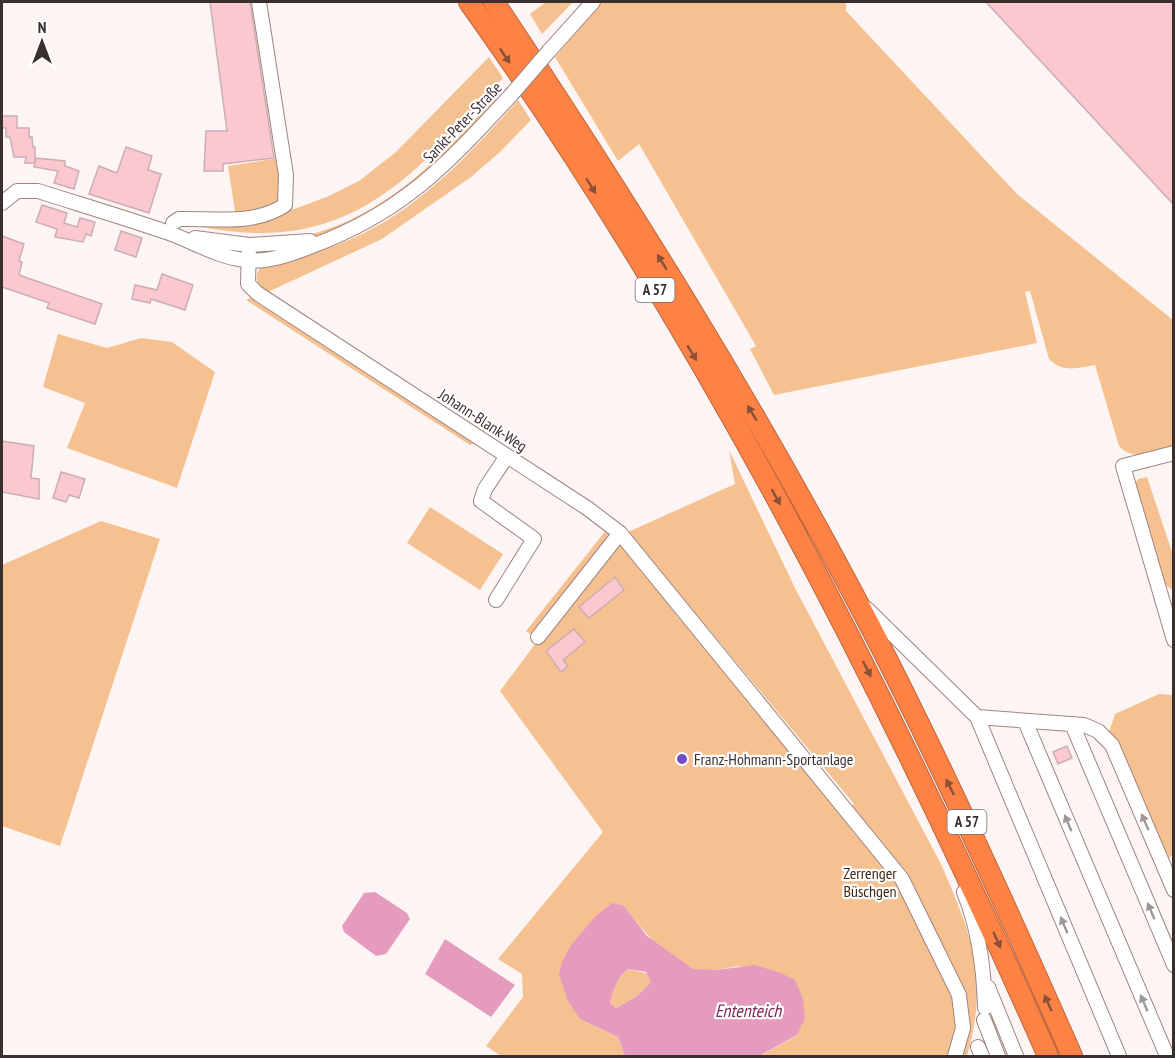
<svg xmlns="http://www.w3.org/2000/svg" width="1175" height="1058" font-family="'PT Sans Narrow',sans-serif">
<rect width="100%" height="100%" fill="#fcf5f4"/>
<path fill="#f6c191" d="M546,2H573L542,34L530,14Z
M602,2H846V11L1017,194L1173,320V448C1154,452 1133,462 1119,446L1095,365C1077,368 1063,373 1049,359L1030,291L1025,292L1037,343L774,395L750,349L756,346L639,144L618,161L555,57Z
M489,57L503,78C404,188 340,262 180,222L265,220L329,196L359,181L396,152Z
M495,97L498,100L441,160L380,209L324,235L312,238L305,236C386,216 442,157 495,97Z
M518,100L531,120L500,152L471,177L382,239L268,292L258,285C256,276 256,270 264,265C298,257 333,249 364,233C424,204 476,148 518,100Z
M280,158L281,202L236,217L228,166Z
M252,297L477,442L470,445L246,300Z
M58,334L107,348L141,338L172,342L215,372L177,488L67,448L85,403L43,387Z
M729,450L796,590L941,864C972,935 989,979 967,1056H759L798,1035L740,966C726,968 708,973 693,969C667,961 640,927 624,906L580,1019L618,1037L625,1056H501L486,1046L523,997L522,974L498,959L603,832L500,691L538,640L526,631L607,529L616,544L628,548L840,815L854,804L628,532L735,484Z
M1147,477L1173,555V590L1165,585L1133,486L1138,479Z
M430,507L503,554L480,590L407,543Z
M101,521L160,539L60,846L2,826V565Z
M1159,694L1172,695L1174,700V854L1167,859L1109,732L1115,714Z
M628,969L649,974L651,982L636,997L616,1008L610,1003C612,992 618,976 628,969Z"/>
<path fill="#e49bbe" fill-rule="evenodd" d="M375,892L407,913L410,919L386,954L376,956L344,932L342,926L364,893Z
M612,903L624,906L647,936L693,969L716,970L755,965L781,973L795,980L803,999L805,1018L797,1035L759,1056H625L618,1037L580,1019L568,1001L559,975L562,962L571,945L596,916ZM628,969L646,972L651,982L636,997L616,1008L610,1003C612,992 618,976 628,969Z
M445,939L515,985L491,1017L425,974Z"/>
<path fill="#fbc8d0" stroke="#cbadb2" stroke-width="1.5" d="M210,2H250L274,158L223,164V171H204L206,131H227Z
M986,2H1173V204Z
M2,116H17V128H29V137H32L33,147H35V162L36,158L65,161V166L79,171L74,189L54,183L58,171L34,167L35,163H25L26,157H14L10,137H6V128H2Z
M126,147L152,156L148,170L161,174L149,213L89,194L99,166L117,173Z
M42,205L67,213L64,223L77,227L80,218L95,222L91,236L86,234L83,242L55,237L57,229L36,222Z
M121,231L142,238L136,257L115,250Z
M2,236L24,244L19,261L22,262L19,275L102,304L95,324L47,308L49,303L2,287Z
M162,274L193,285L185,310L151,299L150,303L132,299L135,285L157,290Z
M2,441L34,446L31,478L39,479V499L2,492Z
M61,472L85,479L79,498L69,495L66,502L53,498Z
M615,577L624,590L589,618L587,616L579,607Z
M574,629L585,642L563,660L568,666L561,672L546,651Z
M1067,746L1072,758L1058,764L1053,752Z"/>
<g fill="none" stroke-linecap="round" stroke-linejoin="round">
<defs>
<path id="minor" d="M549,51L593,2
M2,203L17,191H38C82,205 126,218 169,233C194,242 218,257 245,260C267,263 292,254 312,246C404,212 447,164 512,94
M173,223L179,219C215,218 253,226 285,205L286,175L259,2
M195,238L249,245L310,241
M249,245L248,284L257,293L587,508L620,533L538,637
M1174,453L1123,466L1174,640
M620,533L902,879L959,995L963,1028L955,1056
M496,600L534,539L481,501L485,489L507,456
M866,608L977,717L1119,1056
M977,717L1084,725L1098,731L1112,745L1174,890
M1025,721L1167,1056
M1072,724L1174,965
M964,892C979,929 984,968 985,1008
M988,987L1016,1056
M984,1020L998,1056
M978,1047L982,1056"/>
<path id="highway" d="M469,2C702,329 886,689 1048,1056
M494,2C628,203 757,409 869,624C942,765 1008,910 1072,1056"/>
</defs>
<use href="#minor" stroke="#9f837f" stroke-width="16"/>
<use href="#highway" stroke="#ba653d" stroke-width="22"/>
<use href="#minor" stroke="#fff" stroke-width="14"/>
<use href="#highway" stroke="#ff8245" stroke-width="20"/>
<defs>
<path id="minor-bridge" d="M512,94L549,51"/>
</defs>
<use href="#minor-bridge" stroke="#9f837f" stroke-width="16" stroke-linecap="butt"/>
<use href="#minor-bridge" stroke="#fff" stroke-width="14"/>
</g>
<defs><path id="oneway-solid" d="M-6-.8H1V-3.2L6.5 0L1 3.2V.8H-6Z" transform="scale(1.5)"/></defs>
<g fill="#895037">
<use href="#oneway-solid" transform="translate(505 56) rotate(56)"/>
<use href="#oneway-solid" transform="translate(591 186) rotate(58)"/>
<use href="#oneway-solid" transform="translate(662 262) rotate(-121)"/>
<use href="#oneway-solid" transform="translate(692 353) rotate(59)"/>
<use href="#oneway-solid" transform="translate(752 413) rotate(-121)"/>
<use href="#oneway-solid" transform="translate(776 497) rotate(61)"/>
<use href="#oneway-solid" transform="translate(867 669) rotate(63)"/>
<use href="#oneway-solid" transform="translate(950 787) rotate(-116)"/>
<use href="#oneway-solid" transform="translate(997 940) rotate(66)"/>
<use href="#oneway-solid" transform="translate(1048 1003) rotate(-114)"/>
</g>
<g fill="#9d9796">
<use href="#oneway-solid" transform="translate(1145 822) rotate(-113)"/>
<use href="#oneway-solid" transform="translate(1068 823) rotate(-113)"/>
<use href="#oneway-solid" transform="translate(1151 911) rotate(-113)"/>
<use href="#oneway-solid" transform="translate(1064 925) rotate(-113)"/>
<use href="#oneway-solid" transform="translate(1144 1003) rotate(-113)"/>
</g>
<circle fill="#724dc7" stroke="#fff" stroke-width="2" cx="682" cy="759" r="6"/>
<g text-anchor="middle" stroke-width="4.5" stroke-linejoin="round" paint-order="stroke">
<g fill="#fff" stroke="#766d6d" stroke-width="1.5">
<rect x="635.5" y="278" width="39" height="24" rx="4.5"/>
<rect x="947.5" y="810" width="39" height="24" rx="4.5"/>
</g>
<g font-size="15" font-weight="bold" fill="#3b2f2e">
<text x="655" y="295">A 57</text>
<text x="967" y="827">A 57</text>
</g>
<g font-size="16" fill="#3b2f2e" stroke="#fff">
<text transform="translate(462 122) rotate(-46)" y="6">Sankt-Peter-Straße</text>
<text transform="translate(483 420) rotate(33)" y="6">Johann-Blank-Weg</text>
</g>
<g font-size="16" fill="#3b2f2e" stroke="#fff" text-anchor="start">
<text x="694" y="765">Franz-Hohmann-Sportanlage</text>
</g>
<g font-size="16" fill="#402810" stroke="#fff">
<text x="870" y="879">Zerrenger<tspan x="870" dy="18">Büschgen</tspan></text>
</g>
<g font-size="18" font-style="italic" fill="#7d2958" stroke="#fff">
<text x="748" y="1017">Ententeich</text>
</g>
</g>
<rect width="1175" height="1058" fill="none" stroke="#3b2f2e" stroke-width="6"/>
<g transform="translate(42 42)" stroke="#ffffff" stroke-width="4.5" paint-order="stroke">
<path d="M0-4.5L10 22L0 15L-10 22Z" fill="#3b2f2e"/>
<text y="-9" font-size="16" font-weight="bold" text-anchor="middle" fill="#3b2f2e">N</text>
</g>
</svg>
